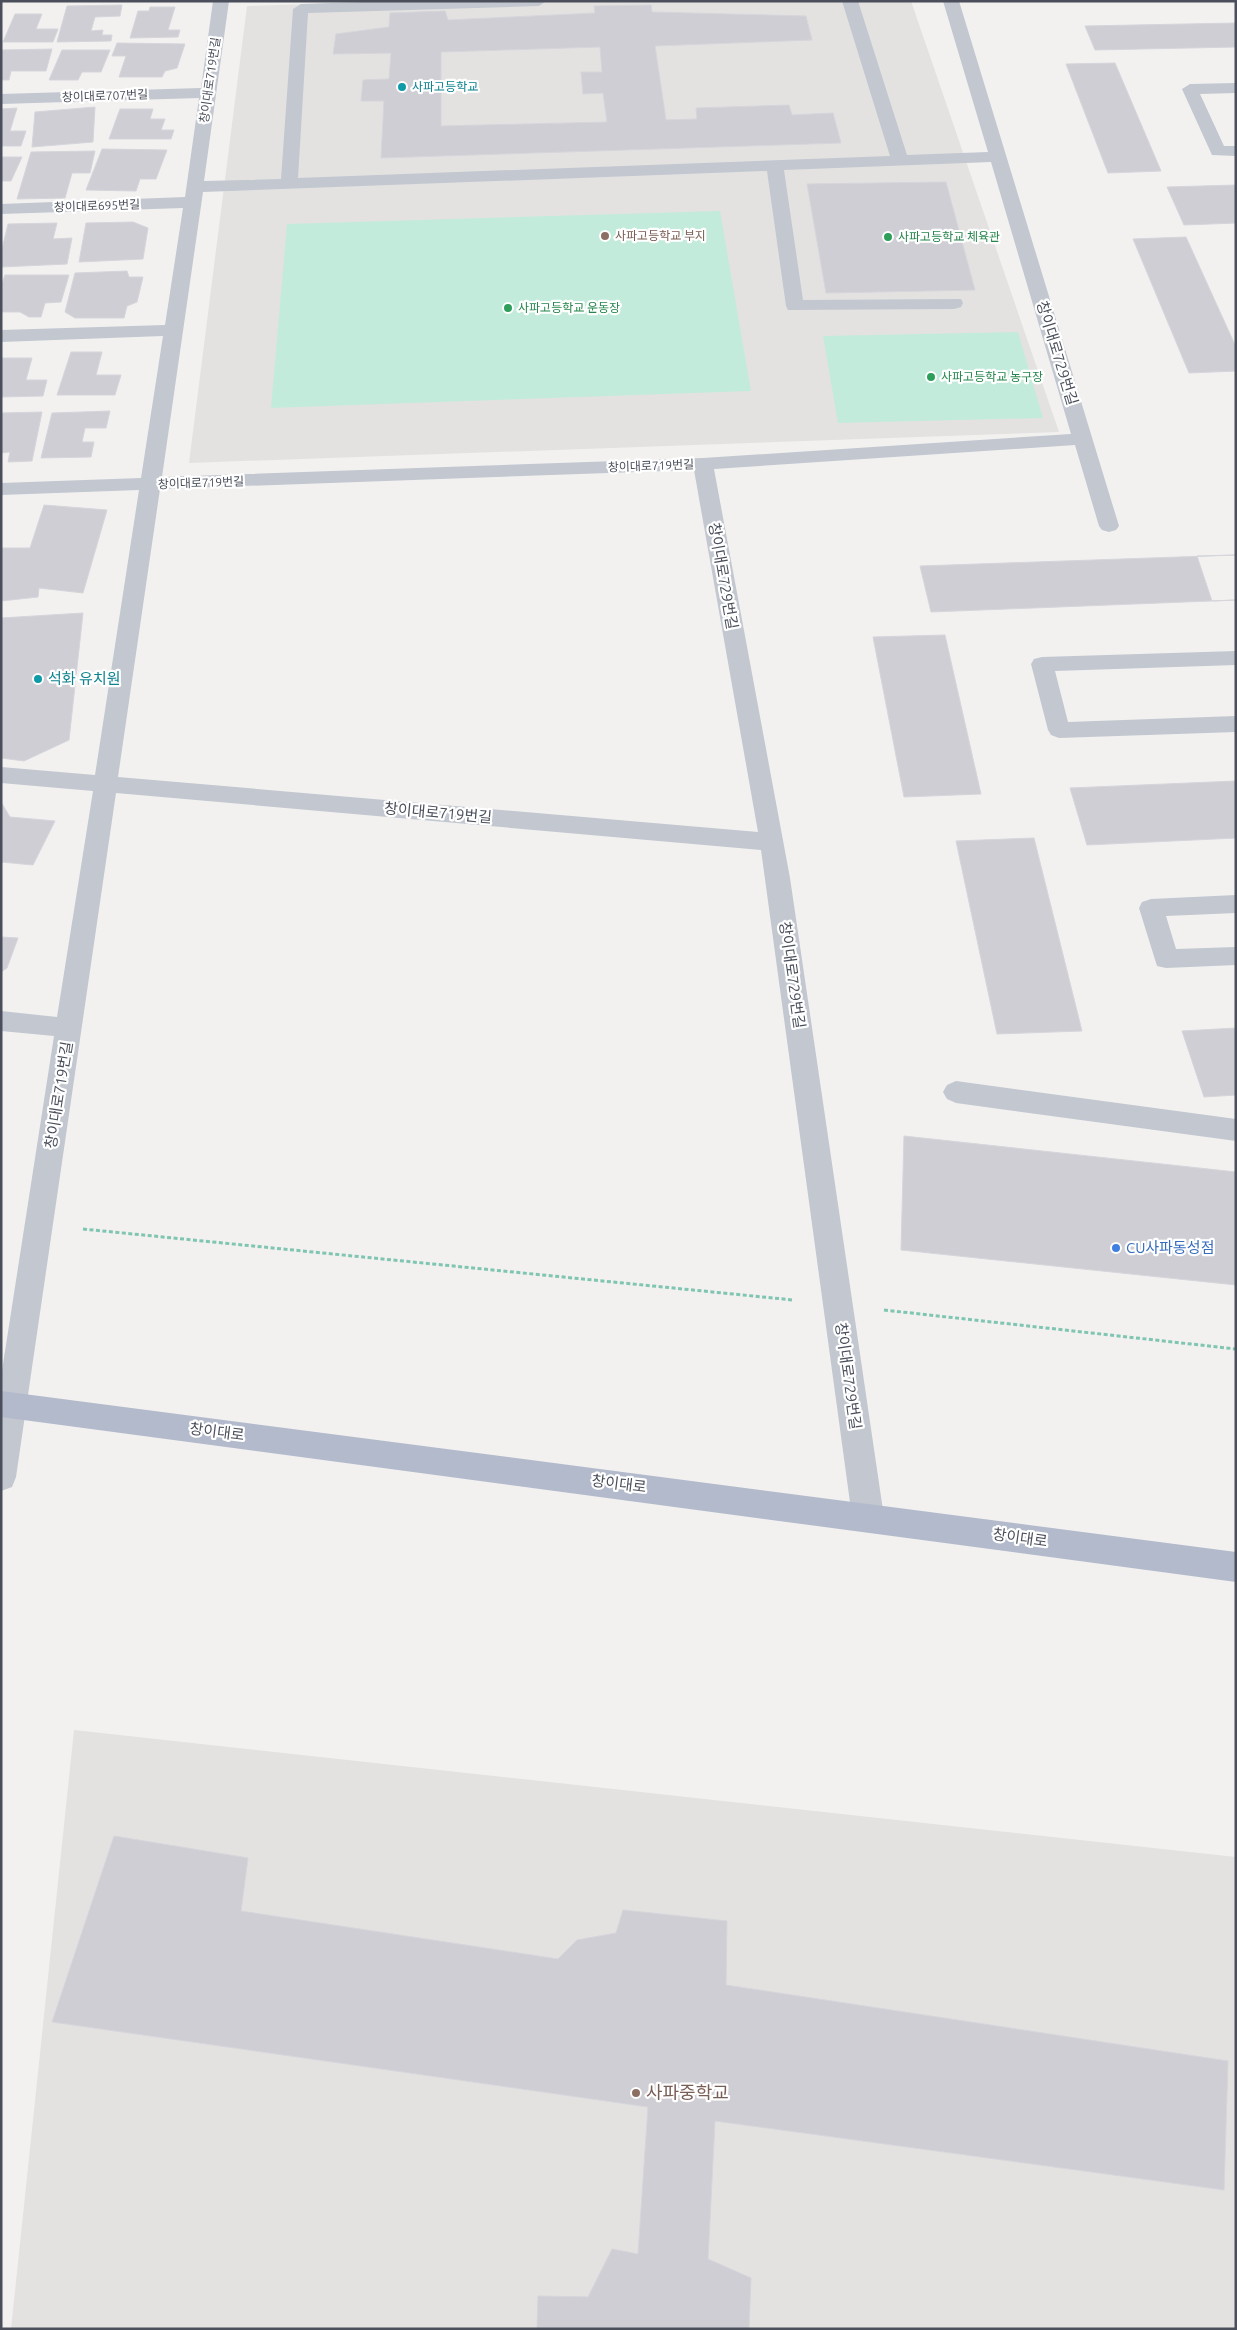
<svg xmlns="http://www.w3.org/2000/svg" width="1237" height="2330" font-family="Ubuntu,'Noto Sans KR',sans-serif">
<rect width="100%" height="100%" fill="#f2f1f0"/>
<path fill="#e3e2e1" d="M407,1H911L1059,432L189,463L247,6Z
M74,1730L1236,1857V2329H11Z"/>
<path fill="#c3ebdb" d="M720,211L751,391L271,408L287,224Z
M1018,332L1043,418L838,423L823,336Z"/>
<path fill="#ceced4" stroke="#d5d5db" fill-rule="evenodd" d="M122,5L120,16L95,17L91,31L103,30L102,35H112L111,41L57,42L67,6Z
M651,5L652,12L806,16L812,40L655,46L666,120L697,119L696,108L789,105L792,115L833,113L841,143L381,158L384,101H361L363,80L389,79L391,53L333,54L336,34L389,27L390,13L445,11L448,20L595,13L594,6ZM600,47L602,72H581L583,94L603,93L607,122L441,126V52Z
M150,7H175L168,30H180L178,37L130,38L138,11H149Z
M15,14H42L36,29H58L53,42H3Z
M1236,23V47L1095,50L1085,26Z
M117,43L185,44L177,68L165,71L162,77H119L126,56H112Z
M52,49L46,71H11L9,80H1V50Z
M62,50H110L101,72H82L78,80H49Z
M1115,63L1161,171L1108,173L1066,64Z
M95,107L93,142L32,147L35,112Z
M17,108L10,131H26L21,146H1V109Z
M120,109H153L150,119H165L161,130H174L171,139H109Z
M102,149L167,150L156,179H140L136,191L86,190Z
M95,151L90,173H72L65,198L17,199L31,152Z
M1,157H22L11,181H1Z
M946,182L975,290L826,293L807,184Z
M1236,185V223L1184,225L1167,187Z
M133,222L148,228L143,259L79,262L86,223Z
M57,223L53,239L72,238L67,264L1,267V253L8,224Z
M1186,237L1236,347V371L1189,373L1133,239Z
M127,271L129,277H143L137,302L127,306L124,318H75L65,312L75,273Z
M5,275H69L61,302L45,303L41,317H29L20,312H1V286Z
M71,352H102L96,375H121L115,395H57Z
M1,358H32L26,380H47L43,396L1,397Z
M110,411L106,428H85L82,442H94L91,457L41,458L52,413Z
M42,412L32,461L8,462L10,452L1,453V413Z
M44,505L107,510L83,593L39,588L38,597L1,601V548H30Z
M1236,555V600L931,612L920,566Z
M1236,555V600L1212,601L1197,556Z
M83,613L69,740L24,761L1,758V618Z
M945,635L981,794L904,797L873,637Z
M1236,781V838L1087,845L1070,788Z
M1,802L10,817L55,821L33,865L1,862Z
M1034,838L1082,1031L997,1034L956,841Z
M1,937L18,938L7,968L1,972Z
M1236,1028V1095L1204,1097L1182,1031Z
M904,1136L1236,1172V1285L901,1250Z
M114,1836L248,1858L241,1911L558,1959L577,1940L616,1933L623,1910L727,1921L726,1985L1228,2061L1224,2190L715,2121L708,2259L751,2278L749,2329H537L538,2296L588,2297L612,2249L638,2254L648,2107L52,2022Z"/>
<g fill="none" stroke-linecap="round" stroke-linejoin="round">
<path stroke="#7fc5b1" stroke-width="3" stroke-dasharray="4 2.5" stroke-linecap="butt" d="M83,1229L793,1300
M884,1310L1236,1349"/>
<path fill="#c2c7d0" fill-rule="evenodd" d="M213,1H229L204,181L281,179L293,9L301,4L395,1H546L539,6L308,13L298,178L890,156L842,1H858L907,155L988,152L943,1H959L1119,526L1116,530L1109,532L1102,530L1099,526L1075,445L714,469L790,878L884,1517L879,1527L868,1531L857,1527L852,1517L761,850L116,793L16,1477L12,1487L1,1491V1377L54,1036L1,1031V1011L57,1017L93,791L1,783V767L95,775L139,490L1,495V483L141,478L163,336L1,342V330L165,325L183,208L1,214V204L185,197L199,98L1,104V94L201,88ZM991,162L1071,434L703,458L162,477L203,192L767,171L786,306L788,310L954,309L961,307L963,303L961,299L803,300L784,170ZM694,470L758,832L118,777L160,489Z
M1236,83V93L1200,94L1224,146H1236V156L1212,155L1182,89L1190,84Z
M1236,651V665L1055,671L1068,722L1236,716V732L1059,738L1051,735L1048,730L1031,664L1034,659L1042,657Z
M1236,895V913L1166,916L1176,949L1236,947V965L1166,968L1157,966L1139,908L1142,902L1151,899Z
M956,1081L1236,1119V1141L956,1103L947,1099L943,1092L947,1085Z"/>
<path fill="#b3bacc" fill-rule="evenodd" d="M1,1391L1236,1552V1582L1,1417Z"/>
</g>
<g fill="#0f9aa8" stroke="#fff" stroke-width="2">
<circle cx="402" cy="87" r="5"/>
<circle cx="38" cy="679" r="5"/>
</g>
<g fill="#8d6e63" stroke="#fff" stroke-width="2">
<circle cx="605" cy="236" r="5"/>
<circle cx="636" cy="2093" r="5"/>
</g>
<g fill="#2e9e5b" stroke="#fff" stroke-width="2">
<circle cx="888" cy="237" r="5"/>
<circle cx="508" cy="308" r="5"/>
<circle cx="931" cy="377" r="5"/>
</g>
<circle fill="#3f7fe0" stroke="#fff" stroke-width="2" cx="1116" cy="1248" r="5"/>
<g text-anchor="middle" stroke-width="4.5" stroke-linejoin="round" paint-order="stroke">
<g font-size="12" fill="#4a4f5b" stroke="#fff">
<text transform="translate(210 80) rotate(-82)" y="4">창이대로719번길</text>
<text transform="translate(105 96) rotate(-2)" y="4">창이대로707번길</text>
<text transform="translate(97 206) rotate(-2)" y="4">창이대로695번길</text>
<text transform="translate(651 466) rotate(-2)" y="4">창이대로719번길</text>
<text transform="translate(201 483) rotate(-2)" y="4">창이대로719번길</text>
</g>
<g font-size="12" fill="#0d838f" stroke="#fff" text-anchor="start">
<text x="412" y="91">사파고등학교</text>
</g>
<g font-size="12" fill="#785e54" stroke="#fff" text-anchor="start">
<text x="615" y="240">사파고등학교 부지</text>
</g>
<g font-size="12" fill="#27864d" stroke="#fff" text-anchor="start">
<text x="898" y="241">사파고등학교 체육관</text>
<text x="518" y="312">사파고등학교 운동장</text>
<text x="941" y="381">사파고등학교 농구장</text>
</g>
<g font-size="15" fill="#4a4f5b" stroke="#fff">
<text transform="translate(1057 353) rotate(73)" y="5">창이대로729번길</text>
<text transform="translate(723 576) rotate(80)" y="5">창이대로729번길</text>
<text transform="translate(438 813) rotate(5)" y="5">창이대로719번길</text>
<text transform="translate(792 975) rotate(82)" y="5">창이대로729번길</text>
<text transform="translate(59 1095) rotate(-81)" y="5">창이대로719번길</text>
<text transform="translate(848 1376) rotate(82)" y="5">창이대로729번길</text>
<text transform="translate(217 1432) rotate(7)" y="5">창이대로</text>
<text transform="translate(619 1484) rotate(7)" y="5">창이대로</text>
<text transform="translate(1020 1538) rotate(8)" y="5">창이대로</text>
</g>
<g font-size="15" fill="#0d838f" stroke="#fff" text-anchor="start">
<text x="48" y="684">석화 유치원</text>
</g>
<g font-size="15" fill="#366cbe" stroke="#fff" text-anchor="start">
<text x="1126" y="1253">CU사파동성점</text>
</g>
<g font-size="18" fill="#785e54" stroke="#fff" text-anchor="start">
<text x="646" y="2099">사파중학교</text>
</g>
</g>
<rect width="1237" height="2330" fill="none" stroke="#4a4f5b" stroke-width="5"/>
</svg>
